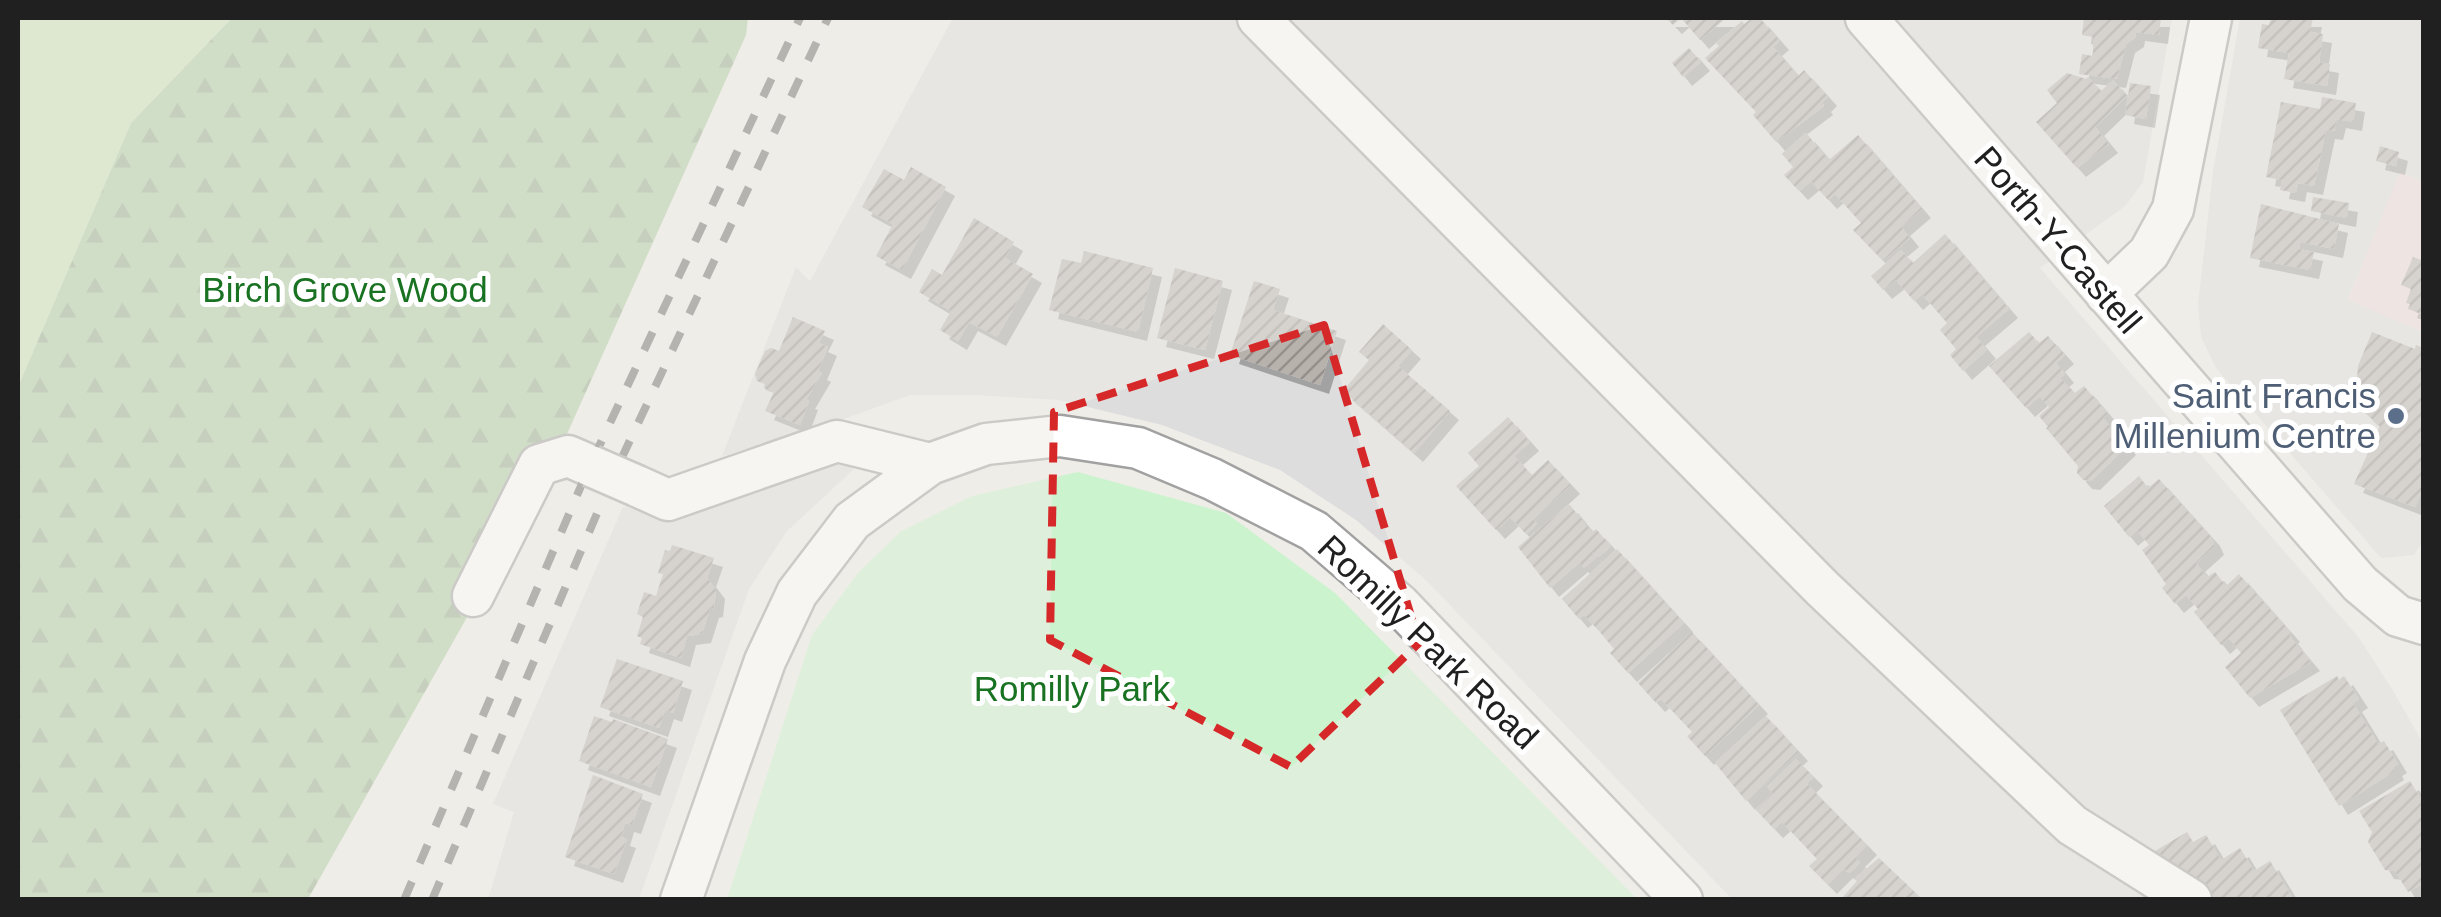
<svg xmlns="http://www.w3.org/2000/svg" width="2441" height="917" font-family="Arial,sans-serif">
<defs>
<pattern id="forest-firs" width="22" height="20" patternUnits="userSpaceOnUse" patternTransform="scale(2.5)"><rect width="22" height="20" fill="#acc9a1"/><path d="M5 1l3.5 6h-7zM16 11l3.5 6h-7z" fill="#94ac8a"/></pattern>
<pattern id="building-hatch" width="6" height="6" patternUnits="userSpaceOnUse" patternTransform="scale(2.5)"><rect width="6" height="6" fill="#b8b2ad"/><path d="M-1 1l2-2M0 6l6-6M5 7l2-2" fill="none" stroke="#95908c"/></pattern>
<filter id="shadow"><feDropShadow dx="9" dy="9" stdDeviation="0" flood-color="#0004"/></filter>
</defs>
<rect width="100%" height="100%" fill="#efede7"/>
<path fill="#ddd" d="M953,18H2172L2143,182L2125,206L2040,268L2359,638L2392,689L2423,743V899H1732L1427,581L1356,520L1280,470L1162,425L1059,400L975,395H910L830,424L722,456L796,267L810,281Z
M2240,18H2423V182L2401,172L2348,299L2423,332L2424,540L2414,555L2381,558L2216,368L2201,337L2198,305L2213,172Z
M845,464L854,469L787,531L749,589L639,899L488,900L514,812L493,804L623,507L677,512L711,508L782,478L822,466Z"/>
<path fill="#eedad9" d="M2400,172L2423,182V332L2348,300Z"/>
<path fill="#cae3b4" d="M18,18H232L131,123L18,387Z"/>
<path fill="url(#forest-firs)" d="M232,18H748L746,35L554,463L308,899H18V387L131,123Z"/>
<path fill="#caf3ce" d="M1078,472L1226,513L1335,593L1637,899H727L812,635L858,573L900,532L972,496Z"/>
<path fill="url(#building-hatch)" filter="url(#shadow)" d="M1666,18H1726L1700,40L1681,18L1673,25Z
M1752,18H1760L1780,41L1773,47L1798,76L1804,70L1828,97L1822,103L1824,106L1776,142L1753,115L1756,112L1705,58L1719,46L1716,43L1742,21L1744,24Z
M2084,18H2161L2159,35L2136,32L2135,38L2126,44L2117,79L2079,74L2082,54L2092,56L2093,52V37L2082,35Z
M2271,18H2313L2310,32L2323,34L2319,62L2330,64L2327,86L2284,79L2289,53L2258,48L2262,24L2269,25Z
M1689,48L1701,62L1683,77L1672,63Z
M2067,73L2086,79L2088,77L2101,91L2113,80L2127,96L2095,127L2109,144L2077,168L2036,122L2057,103L2047,90Z
M2130,83L2151,86L2146,119L2125,115Z
M2322,97L2356,103L2353,122L2337,119L2334,131L2326,130L2314,186L2298,183L2296,193L2280,190L2282,180L2266,177L2281,102L2320,109Z
M1806,133L1829,160L1858,135L1922,209L1901,227L1910,238L1883,261L1853,230L1861,223L1835,194L1828,200L1811,181L1799,191L1784,175L1793,167L1782,154Z
M2380,146L2399,152L2396,166L2376,161Z
M911,167L946,187L902,270L876,256L893,224L862,207L884,169L904,180Z
M2313,197L2349,203L2347,218L2311,211Z
M2261,204L2339,224L2334,249L2300,242L2299,249L2314,252L2310,270L2250,258Z
M974,218L1014,242L1005,258L1033,274L997,337L969,322L958,341L940,330L951,311L919,292L932,269L942,275Z
M1945,234L2009,309L1976,337L1987,350L1963,371L1950,355L1956,349L1940,330L1947,323L1922,294L1914,301L1896,280L1883,290L1871,276L1901,250L1913,263Z
M1084,251L1153,268L1138,332L1049,310L1062,259L1081,263Z
M2413,257L2424,261V315L2408,309L2410,304L2406,303L2411,289L2401,285Z
M1175,268L1223,281L1205,350L1157,338Z
M1254,281L1280,289L1273,310L1337,331L1320,385L1230,355Z
M793,317L825,331L819,343L828,347L818,371L822,373L806,400L809,401L800,425L765,411L774,392L764,388L765,384L757,381L755,374L765,351L771,348L779,351Z
M1383,324L1412,350L1398,366L1450,411L1414,453L1343,391L1369,360L1359,352Z
M2029,332L2039,343L2048,336L2065,355L2056,363L2065,374L2060,378L2075,393L2084,386L2108,414L2103,418L2127,446L2091,481L2083,480L2077,473L2078,466L2046,428L2048,427L2039,416L2049,407L2040,396L2026,408L1989,366Z
M2372,332L2415,349L2416,345L2424,348V487L2415,507L2354,484L2380,426L2364,412L2356,390L2358,366Z
M1508,417L1530,442L1514,456L1523,466L1532,475L1548,460L1571,485L1533,519L1537,524L1526,534L1510,517L1496,530L1456,486L1479,466L1468,453Z
M2139,476L2148,488L2159,479L2211,537L2215,546L2196,563L2207,577L2215,572L2226,586L2239,574L2291,633L2289,635L2295,643L2311,662L2250,698L2225,667L2241,653L2229,638L2221,645L2194,612L2198,609L2186,595L2175,604L2162,588L2166,584L2142,550L2149,545L2137,530L2129,537L2104,506Z
M1569,504L1592,532L1596,529L1611,546L1599,557L1591,551L1597,557L1584,568L1579,563L1550,588L1518,547Z
M672,545L714,558L707,578L716,590L714,608L710,609L702,634L687,636L681,658L640,644L642,638L637,636L643,617L637,614L644,592L656,596L663,574L658,573L665,550L670,551Z
M1617,549L1684,623L1628,673L1610,653L1614,649L1600,632L1584,615L1579,619L1562,599Z
M1692,632L1759,705L1705,756L1687,736L1692,732L1661,699L1656,703L1638,683Z
M617,659L683,681L673,713L665,710L659,728L600,707Z
M2337,676L2339,680L2344,676L2359,699L2353,703L2378,744L2384,741L2398,764L2393,767L2395,771L2339,806L2280,710Z
M594,716L612,722L613,719L668,739L651,787L579,761Z
M1766,716L1799,752L1746,801L1715,763Z
M1796,759L1814,777L1807,784L1868,846L1856,858L1860,863L1849,873L1844,869L1828,885L1809,866L1817,859L1782,822L1774,829L1756,810L1773,793L1767,787Z
M593,775L643,794L632,825L625,823L621,837L627,839L614,874L565,857Z
M2410,781L2424,804L2419,809L2424,817V883L2408,892L2395,871L2385,870L2368,842L2372,832L2359,811Z
M2187,832L2193,842L2206,835L2221,860L2240,848L2254,871L2270,861L2294,900H2217L2195,877L2188,881L2150,854Z
M1879,858L1918,895L1923,900H1840L1857,881L1855,878Z"/>
<g fill="none" stroke-linecap="round" stroke-linejoin="round">
<defs>
<path id="minor" d="M1258,18L1822,588L2072,825L2191,900
M1866,18L2360,584L2398,616L2424,624
M2106,294L2149,253L2173,209L2211,18
M637,486L668,500L837,441L930,464
M473,596L539,465L568,456L591,466
M681,900L765,661L797,593L852,521L930,464L986,444L1060,436L1138,448L1212,479L1314,531L1400,605L1682,900"/>
</defs>
<use href="#minor" stroke="#a1a1a1" stroke-width="45"/>
<use href="#minor" stroke="#fff" stroke-width="40"/>
<path stroke="#6e6e6e" stroke-width="8" stroke-dasharray="20 20" stroke-linecap="butt" d="M404,900L587,472L800,18
M432,900L610,483L828,18"/>
<defs>
<path id="minor-bridge" d="M591,466L637,486"/>
</defs>
<use href="#minor-bridge" stroke="#a1a1a1" stroke-width="45" stroke-linecap="butt"/>
<use href="#minor-bridge" stroke="#fff" stroke-width="40"/>
</g>
<path d="M0 0H2441V917H0ZM1324,325L1419,643L1291,767L1050,640L1054,412Z" fill="#efede7" fill-opacity=".55" fill-rule="evenodd"/>
<path fill="none" stroke="#d62828" stroke-width="8" stroke-dasharray="20 12" stroke-linejoin="round" d="M1324,325L1419,643L1291,767L1050,640L1054,412Z"/>
<circle fill="#5c6f8a" stroke="#fff" stroke-width="4" cx="2396" cy="416" r="10"/>
<g text-anchor="middle" stroke-width="10" stroke-linejoin="round" paint-order="stroke">
<g font-size="35" fill="#202020" stroke="#fff">
<text transform="translate(2058 240) rotate(49)" y="12">Porth-Y-Castell</text>
<text transform="translate(1428 642) rotate(44)" y="12">Romilly Park Road</text>
</g>
<g font-size="35" fill="#197222" stroke="#fff">
<text x="345" y="302">Birch Grove Wood</text>
<text x="1072" y="701">Romilly Park</text>
</g>
<g font-size="35" fill="#4e5e75" stroke="#fff" text-anchor="end">
<text x="2376" y="408">Saint Francis<tspan x="2376" dy="40">Millenium Centre</tspan></text>
</g>
</g>
<rect width="2441" height="917" fill="none" stroke="#202020" stroke-width="40"/>
</svg>
